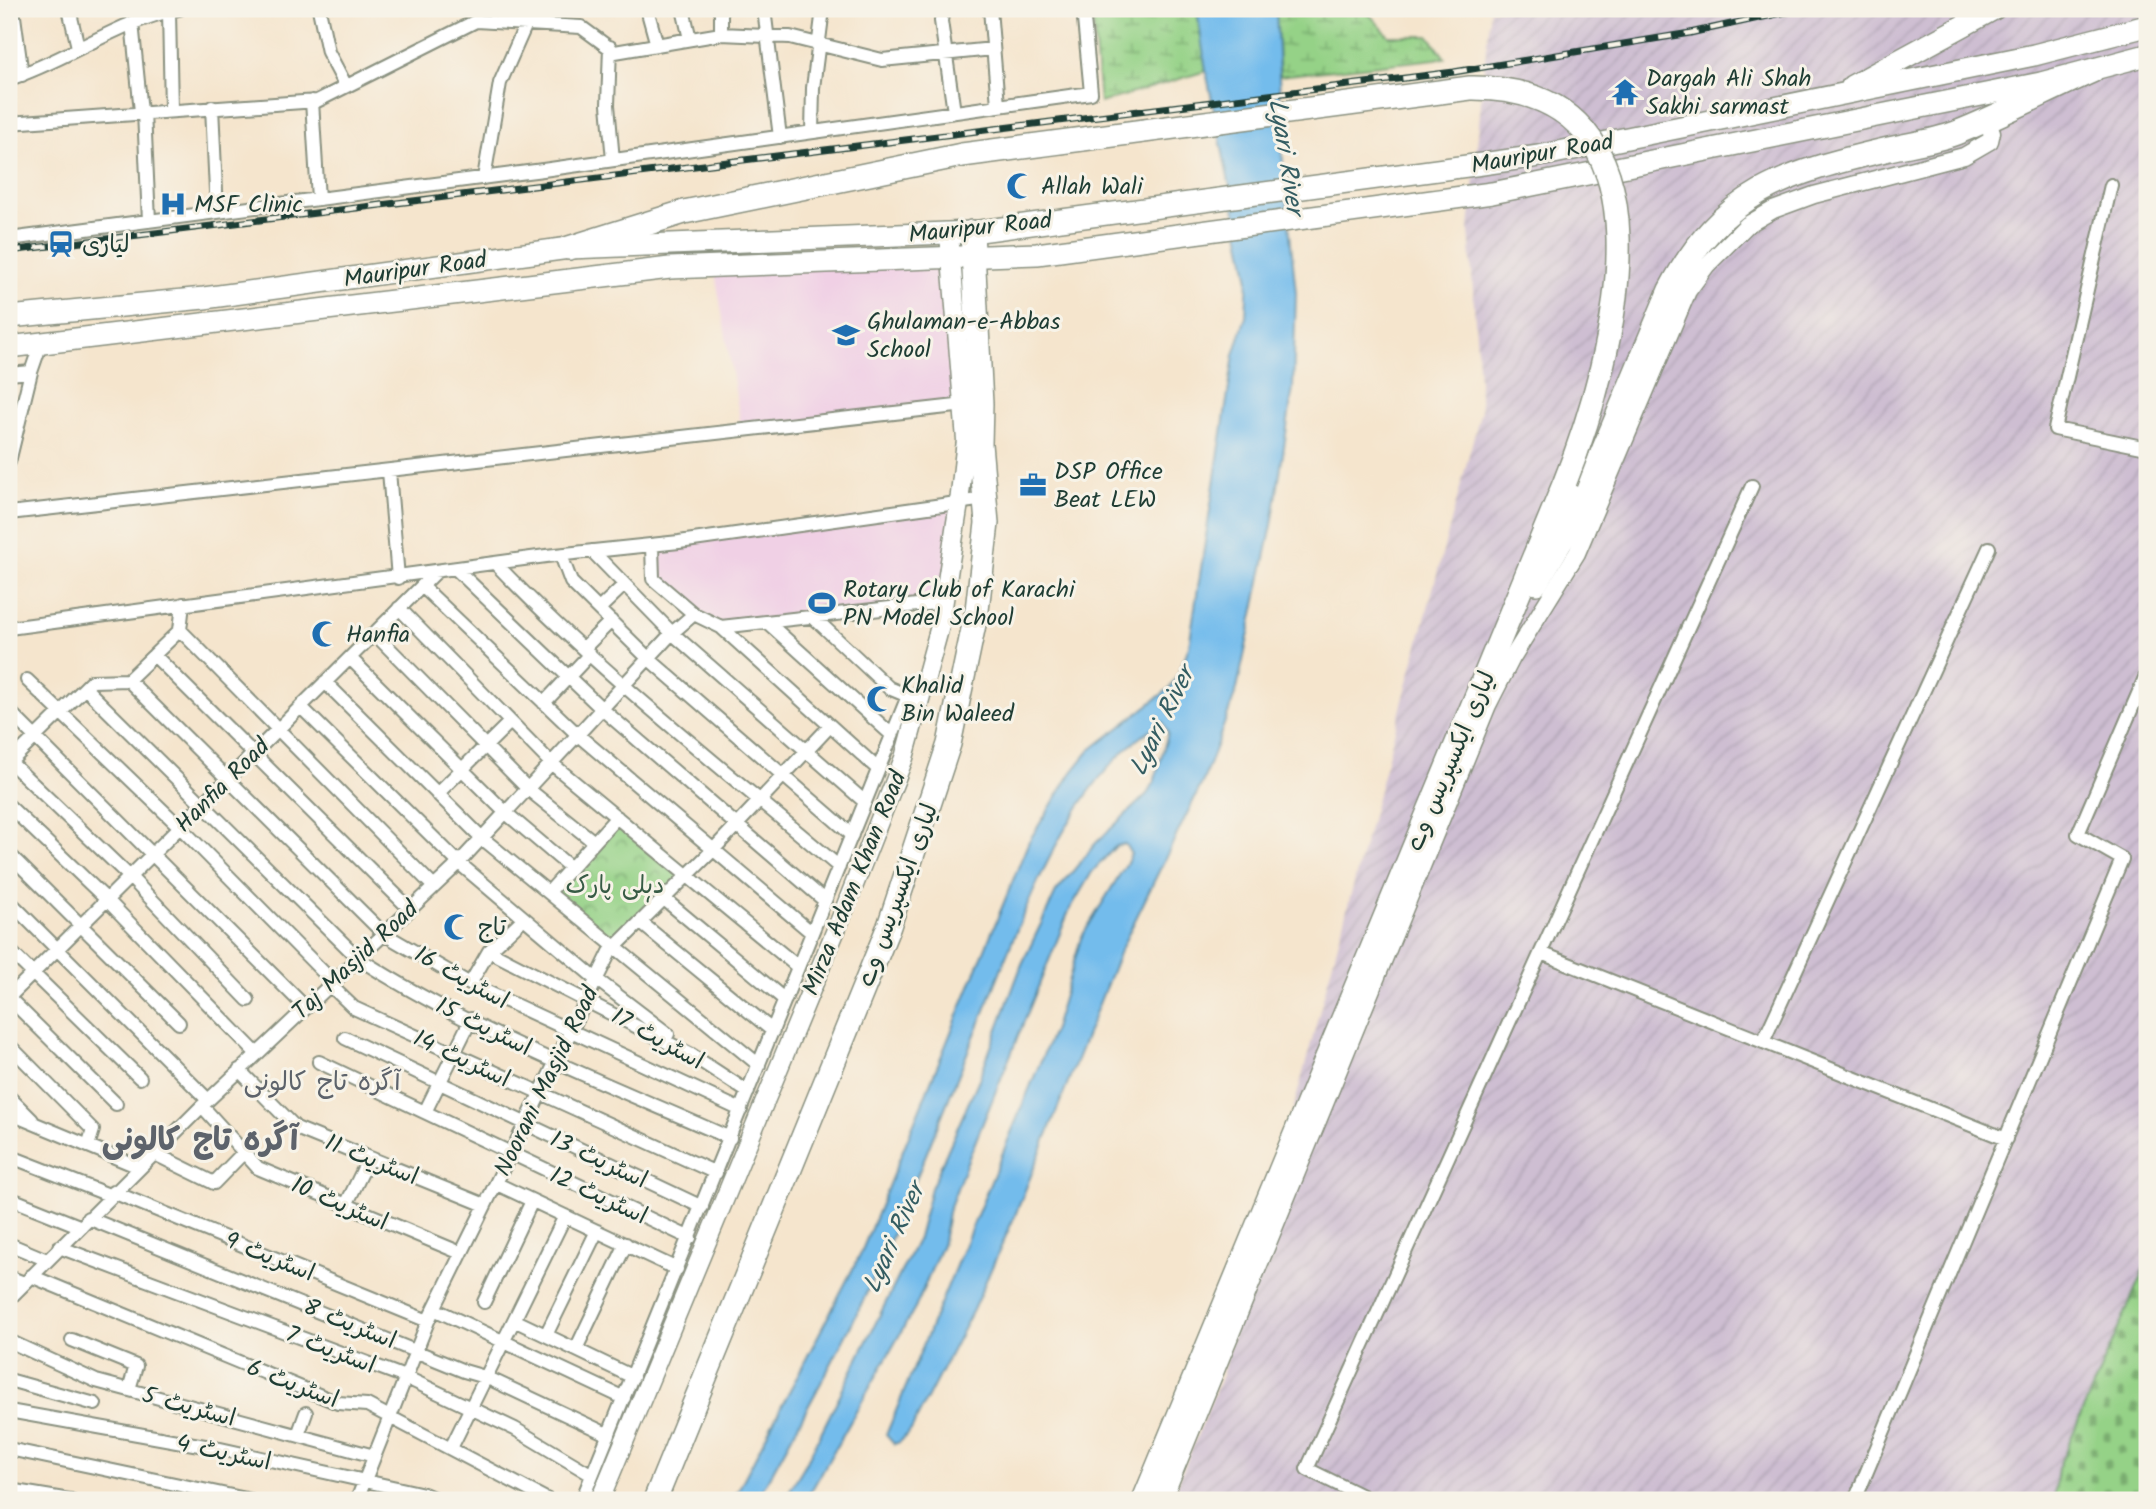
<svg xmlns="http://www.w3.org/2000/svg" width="2156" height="1509" font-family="Kalam,'Playpen Sans Arabic',sans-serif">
<defs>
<pattern id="industrial-furrows" width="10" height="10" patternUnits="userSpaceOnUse" patternTransform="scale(1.75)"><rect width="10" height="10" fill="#cebed2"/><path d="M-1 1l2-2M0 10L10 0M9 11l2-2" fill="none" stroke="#b0a4b5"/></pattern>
<pattern id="wetland-marsh" width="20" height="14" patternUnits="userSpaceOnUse" patternTransform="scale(1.75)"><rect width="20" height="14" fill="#95d287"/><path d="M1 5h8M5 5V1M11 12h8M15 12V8" fill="none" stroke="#79ac6f"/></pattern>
<pattern id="cemetery-stones" width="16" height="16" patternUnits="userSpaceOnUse" patternTransform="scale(1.75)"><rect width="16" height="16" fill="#95d287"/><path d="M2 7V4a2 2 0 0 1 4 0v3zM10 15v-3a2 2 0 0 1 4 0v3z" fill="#79ac6f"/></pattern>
<pattern id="park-crowns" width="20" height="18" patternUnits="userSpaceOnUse" patternTransform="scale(1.75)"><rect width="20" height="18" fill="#95d287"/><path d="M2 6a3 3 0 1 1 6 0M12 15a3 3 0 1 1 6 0" fill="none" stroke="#79ac6f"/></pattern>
</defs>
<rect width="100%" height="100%" fill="#f7f3e8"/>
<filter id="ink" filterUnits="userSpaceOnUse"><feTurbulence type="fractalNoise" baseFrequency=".0143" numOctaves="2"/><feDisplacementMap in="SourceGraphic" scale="14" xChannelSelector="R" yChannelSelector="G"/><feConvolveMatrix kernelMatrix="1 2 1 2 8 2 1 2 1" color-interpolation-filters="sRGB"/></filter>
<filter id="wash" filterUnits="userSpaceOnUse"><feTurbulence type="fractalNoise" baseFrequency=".00686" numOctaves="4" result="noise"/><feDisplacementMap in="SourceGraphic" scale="28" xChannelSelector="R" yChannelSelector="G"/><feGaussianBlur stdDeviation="1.57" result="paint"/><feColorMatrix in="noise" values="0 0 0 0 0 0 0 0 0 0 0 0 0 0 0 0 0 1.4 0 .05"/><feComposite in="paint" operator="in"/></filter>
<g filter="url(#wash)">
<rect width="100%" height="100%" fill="#f5e5cd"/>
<path fill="#f0d0e5" d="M967,264V405L742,431L714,266Z
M959,503L944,602L721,627L653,579L652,545Z"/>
<path fill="url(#industrial-furrows)" d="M1490,9H2147V1262L2058,1468L2054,1500H1171L1222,1375L1481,410L1469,229Z"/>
<path fill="url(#wetland-marsh)" stroke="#5a885e" stroke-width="2" d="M1092,9H1197L1206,71L1100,103Z
M1276,9H1368L1369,14L1389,36H1429L1445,58L1280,76Z"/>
<path fill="url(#cemetery-stones)" stroke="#5a885e" stroke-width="2" d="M2147,1262V1500H2054L2058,1468Z"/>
<path fill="url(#park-crowns)" stroke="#5a885e" stroke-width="2" d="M617,817L686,875L616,946L549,891Z"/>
<path fill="#73bcec" stroke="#497c90" stroke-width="2" d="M1197,9H1276L1283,164L1296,293L1293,388L1272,525L1237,689L1203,781L1120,951L1016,1213L973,1310L911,1430L900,1442L894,1444L886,1435L1054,1029L1081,938L1128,861L1131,854L1125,844L1116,846L1092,872L1069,911L967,1162L948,1212L943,1242L917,1304L806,1500H784L806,1463L918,1238L931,1188L979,1079L1022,964L1056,892L1095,844L1147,794L1154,783L1168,733L1163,722C1068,775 1020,924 981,1020C946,1103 914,1188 877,1270C842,1349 798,1424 757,1500H733L861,1253L1029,841L1072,772L1089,751L1170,688L1180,671L1189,646L1234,355L1246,316L1248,275L1206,71Z"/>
</g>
<g filter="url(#ink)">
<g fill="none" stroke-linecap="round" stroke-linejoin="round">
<defs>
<path id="minor" d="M13,9L22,75
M69,9L78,47
M319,9L328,52L346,86
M647,9L657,45
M683,9L690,39
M764,9L780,137
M943,9L941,21L954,112
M990,9L998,105
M169,11L171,110
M132,22L141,112
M721,34V9
M610,47L608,105L613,160
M9,79C68,60 117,21 179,9
M312,101L318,199
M212,107L217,212
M144,112L149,221
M9,123L317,101L476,21L581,27L615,52L721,34L790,37L882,60L993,49
M812,132L813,88L823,9
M484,178L500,83L526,24L524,9
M2111,185L2055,429L2147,448
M9,239L543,170L1091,93L1083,9
M9,374L31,372
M9,462L31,372L41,343
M389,471L398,578
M9,513L965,405
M652,545L653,579L694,614L721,627L944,602
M592,551L672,633L865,802
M561,555L571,582L649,659L852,835
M496,564C601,674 723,768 839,867
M456,569L602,709L825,901
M422,586L578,735L812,933
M183,604L180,630L434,887
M399,608L551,763L798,967
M599,609L624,585
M812,616L889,688L913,698
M767,622L892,735
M721,627L878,769
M9,628L546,556L679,542L985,499
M374,633L528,789L594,842
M584,648L611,621
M154,655L410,909
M350,658L506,813L571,868
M27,680L180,827L332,981
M128,680L384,934L470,984L741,1110
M325,682L482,838L759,1065
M85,688L358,958C470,1031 608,1084 730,1138
M544,703L590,654
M301,707L459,863L596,979L668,1034L664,1040
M9,711L305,1007
M9,761L130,877L248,1000
M9,763L92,681L128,680L180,630
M437,794L510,722
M9,806L107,900L256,1053
M9,854L179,1023
M549,892L617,817
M663,898L785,1000
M9,901L208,1100
M640,922L773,1031
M9,950L140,1078
M489,951L690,1054L748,1092
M1541,953L2006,1139
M329,984L354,1008L716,1173
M470,984L489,951L524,918
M9,997L435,573
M9,998L116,1104
M345,1038L702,1207
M1763,1042L1989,548
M9,1045L93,1130L88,1146
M319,1062L690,1238
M239,1070L296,1128L485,1205
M9,1097L32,1120
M202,1106L258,1168L461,1253
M425,1112L471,1019
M9,1113L139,1167
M153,1153L214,1183L244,1152
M9,1156L109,1195
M497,1184L677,1269
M113,1192L428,1321
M9,1198L79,1226
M346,1205L369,1158
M565,1216L514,1320L633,1377
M88,1218L464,1371L488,1378L609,1435
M9,1244L47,1260
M59,1247L405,1377L515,1429L592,1475
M31,1276L338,1403L367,1405L548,1500
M9,1277L24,1283
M9,1299L202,1106L453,869L672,633L694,614
M484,1302L532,1201
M434,1309L624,1398
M546,1335L597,1231
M72,1340L136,1366L129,1389
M9,1341L96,1381L374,1456
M576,1349L626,1244
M9,1380L95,1404
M9,1411L216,1448L424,1494L438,1500
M298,1435L306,1413
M451,1448L514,1320
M9,1449L251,1500
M9,1490L70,1500
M357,1500L428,1321L610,952L713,850L830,726
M582,1500L908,696
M1370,1500L1307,1469L1752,486
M1855,1500L2122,859L2078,834L2147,673"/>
<path id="tertiary" d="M1163,1500L1488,705L1512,658L1577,553L1688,291L1707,265L1747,225L1773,210L1814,195L1964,156L1990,141L1992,132L1987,119"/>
<path id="secondary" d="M600,1500L845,908L904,758L940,626L959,503L966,440L949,234"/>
<path id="trunk" d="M1852,86L1994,9
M9,317L204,298L569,248L972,232L1482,164L1539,156L2034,55L2147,26
M9,347L670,268L1037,254L1492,193L2041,83L2147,55"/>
<path id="motorway" d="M569,248L684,212L962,155
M1536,583L1575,518L1670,290C1722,191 1786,173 1889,149C1911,144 1935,141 1956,133C2002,115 2047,91 2092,71
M655,1500L889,926L949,744L977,610L987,523L980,444L981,404L972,232
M1144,1500L1565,482"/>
</defs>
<use href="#minor" stroke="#8a9180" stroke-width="16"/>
<use href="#tertiary" stroke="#8a9180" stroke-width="19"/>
<use href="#secondary" stroke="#8a9180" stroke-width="21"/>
<use href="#trunk" stroke="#8a9180" stroke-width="24"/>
<use href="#motorway" stroke="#8a9180" stroke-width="26"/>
<use href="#minor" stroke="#fff" stroke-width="12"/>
<use href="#tertiary" stroke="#fff" stroke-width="16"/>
<use href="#secondary" stroke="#fff" stroke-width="18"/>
<use href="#trunk" stroke="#fff" stroke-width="21"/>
<use href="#motorway" stroke="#fff" stroke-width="23"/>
<defs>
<path id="rail" d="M9,251L1454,72L1690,33L1800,9"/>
</defs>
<use href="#rail" stroke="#1f3d34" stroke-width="7"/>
<use href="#rail" stroke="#f7f3e8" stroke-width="4.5" stroke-dasharray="13" stroke-linecap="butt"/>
<defs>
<path id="motorway-bridge" d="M962,155L1470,88C1689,85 1614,359 1565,482"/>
</defs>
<use href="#motorway-bridge" stroke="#8a9180" stroke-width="26" stroke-linecap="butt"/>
<use href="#motorway-bridge" stroke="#fff" stroke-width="23"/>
</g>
</g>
<defs>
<symbol id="temple-bare" viewBox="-9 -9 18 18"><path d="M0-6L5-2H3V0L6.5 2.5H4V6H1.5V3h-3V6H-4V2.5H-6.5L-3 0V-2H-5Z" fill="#1f6fb2" stroke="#f7f3e8" stroke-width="2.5" paint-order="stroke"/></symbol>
<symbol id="mosque-bare" viewBox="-9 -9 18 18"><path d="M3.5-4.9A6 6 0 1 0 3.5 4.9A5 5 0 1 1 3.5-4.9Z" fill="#1f6fb2" stroke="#f7f3e8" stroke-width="2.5" paint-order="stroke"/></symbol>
<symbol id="hospital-bare" viewBox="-9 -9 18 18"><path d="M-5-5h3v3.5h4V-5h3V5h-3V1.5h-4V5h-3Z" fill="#1f6fb2" stroke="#f7f3e8" stroke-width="2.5" paint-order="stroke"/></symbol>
<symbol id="station-bare" viewBox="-9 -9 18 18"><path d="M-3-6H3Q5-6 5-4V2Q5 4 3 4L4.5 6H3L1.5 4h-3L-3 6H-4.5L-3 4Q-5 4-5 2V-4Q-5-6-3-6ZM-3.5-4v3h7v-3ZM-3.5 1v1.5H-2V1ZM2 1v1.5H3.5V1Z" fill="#1f6fb2" stroke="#f7f3e8" stroke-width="2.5" paint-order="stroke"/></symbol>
<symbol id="school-bare" viewBox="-9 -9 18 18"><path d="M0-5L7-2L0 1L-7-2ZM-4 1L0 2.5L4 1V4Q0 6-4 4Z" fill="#1f6fb2" stroke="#f7f3e8" stroke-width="2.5" paint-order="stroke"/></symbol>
<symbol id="office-bare" viewBox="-9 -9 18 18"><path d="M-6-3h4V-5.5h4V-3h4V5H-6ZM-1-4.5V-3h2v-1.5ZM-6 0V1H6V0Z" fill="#1f6fb2" stroke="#f7f3e8" stroke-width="2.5" paint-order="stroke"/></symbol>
<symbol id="stadium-bare" viewBox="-9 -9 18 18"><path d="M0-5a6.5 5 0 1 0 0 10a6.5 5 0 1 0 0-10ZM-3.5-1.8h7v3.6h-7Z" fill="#1f6fb2" stroke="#f7f3e8" stroke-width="2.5" paint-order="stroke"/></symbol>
</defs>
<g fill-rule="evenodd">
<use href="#temple-bare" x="1606" y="73" width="38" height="38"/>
<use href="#mosque-bare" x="1001" y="167" width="38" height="38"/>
<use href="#hospital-bare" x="154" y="185" width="38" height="38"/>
<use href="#station-bare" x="42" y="225" width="38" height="38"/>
<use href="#school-bare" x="827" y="316" width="38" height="38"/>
<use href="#office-bare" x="1014" y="466" width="38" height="38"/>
<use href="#stadium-bare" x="803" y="584" width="38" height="38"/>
<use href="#mosque-bare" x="306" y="615" width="38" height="38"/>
<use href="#mosque-bare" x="861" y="680" width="38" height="38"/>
<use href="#mosque-bare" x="438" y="908" width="38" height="38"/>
</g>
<g text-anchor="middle" stroke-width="6" stroke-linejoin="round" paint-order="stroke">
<g font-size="24" fill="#1f3d34" stroke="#f7f3e8" text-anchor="start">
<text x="1646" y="86">Dargah Ali Shah<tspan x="1646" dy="28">Sakhi sarmast</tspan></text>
<text x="1041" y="194">Allah Wali</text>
<text x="194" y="212">MSF Clinic</text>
<text x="82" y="252">لیاری</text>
<text x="867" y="329">Ghulaman-e-Abbas<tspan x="867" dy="28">School</tspan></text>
<text x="1054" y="479">DSP Office<tspan x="1054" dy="28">Beat LEW</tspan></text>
<text x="843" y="597">Rotary Club of Karachi<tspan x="843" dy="28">PN Model School</tspan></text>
<text x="346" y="642">Hanfia</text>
<text x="901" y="693">Khalid<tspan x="901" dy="28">Bin Waleed</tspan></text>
<text x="478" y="935">تاج</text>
</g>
<g font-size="24" fill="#1f3d34" stroke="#f7f3e8">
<text transform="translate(1542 153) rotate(-10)" y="8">Mauripur Road</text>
<text transform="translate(980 227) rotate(-6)" y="8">Mauripur Road</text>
<text transform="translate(415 269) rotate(-8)" y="8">Mauripur Road</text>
<text transform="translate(1450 761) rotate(-67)" y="8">لیاری ایکسپریس وے</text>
<text transform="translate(222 785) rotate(-45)" y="8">Hanfia Road</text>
<text transform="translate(854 883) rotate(-68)" y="8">Mirza Adam Khan Road</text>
<text transform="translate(897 895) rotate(-70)" y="8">لیاری ایکسپریس وے</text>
<text transform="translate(355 960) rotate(-43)" y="8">Taj Masjid Road</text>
<text transform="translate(462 977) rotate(29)" y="8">اسٹریٹ 16</text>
<text transform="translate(484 1026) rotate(26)" y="8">اسٹریٹ 15</text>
<text transform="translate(658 1038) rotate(29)" y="8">اسٹریٹ 17</text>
<text transform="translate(462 1058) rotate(25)" y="8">اسٹریٹ 14</text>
<text transform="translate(546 1081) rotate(-64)" y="8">Noorani Masjid Road</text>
<text transform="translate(372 1159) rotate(22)" y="8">اسٹریٹ 11</text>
<text transform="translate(599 1159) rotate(25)" y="8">اسٹریٹ 13</text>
<text transform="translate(599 1195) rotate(25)" y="8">اسٹریٹ 12</text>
<text transform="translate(340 1203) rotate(23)" y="8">اسٹریٹ 10</text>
<text transform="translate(270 1256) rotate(22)" y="8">اسٹریٹ 9</text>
<text transform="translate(350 1323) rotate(22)" y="8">اسٹریٹ 8</text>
<text transform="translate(331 1349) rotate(21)" y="8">اسٹریٹ 7</text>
<text transform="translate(293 1383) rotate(21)" y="8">اسٹریٹ 6</text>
<text transform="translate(189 1406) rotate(15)" y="8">اسٹریٹ 5</text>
<text transform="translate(224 1452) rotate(12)" y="8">اسٹریٹ 4</text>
</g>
<g font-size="24" fill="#375b45" stroke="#f7f3e8">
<text x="615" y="893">دہلی پارک</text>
</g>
<g font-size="26" font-style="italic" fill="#345d62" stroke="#f7f3e8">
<text transform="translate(1287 156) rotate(81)" y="9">Lyari River</text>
<text transform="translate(1161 721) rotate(-64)" y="9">Lyari River</text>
<text transform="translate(893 1238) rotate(-66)" y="9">Lyari River</text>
</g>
<g font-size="26" fill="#5d636b" stroke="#f7f3e8">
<text x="322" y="1090">آگرہ تاج کالونی</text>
</g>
<g font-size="32" font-weight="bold" fill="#5d636b" stroke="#f7f3e8">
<text x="200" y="1150">آگرہ تاج کالونی</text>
</g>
</g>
<rect width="2156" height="1509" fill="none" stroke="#f7f3e8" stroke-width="35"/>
</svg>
